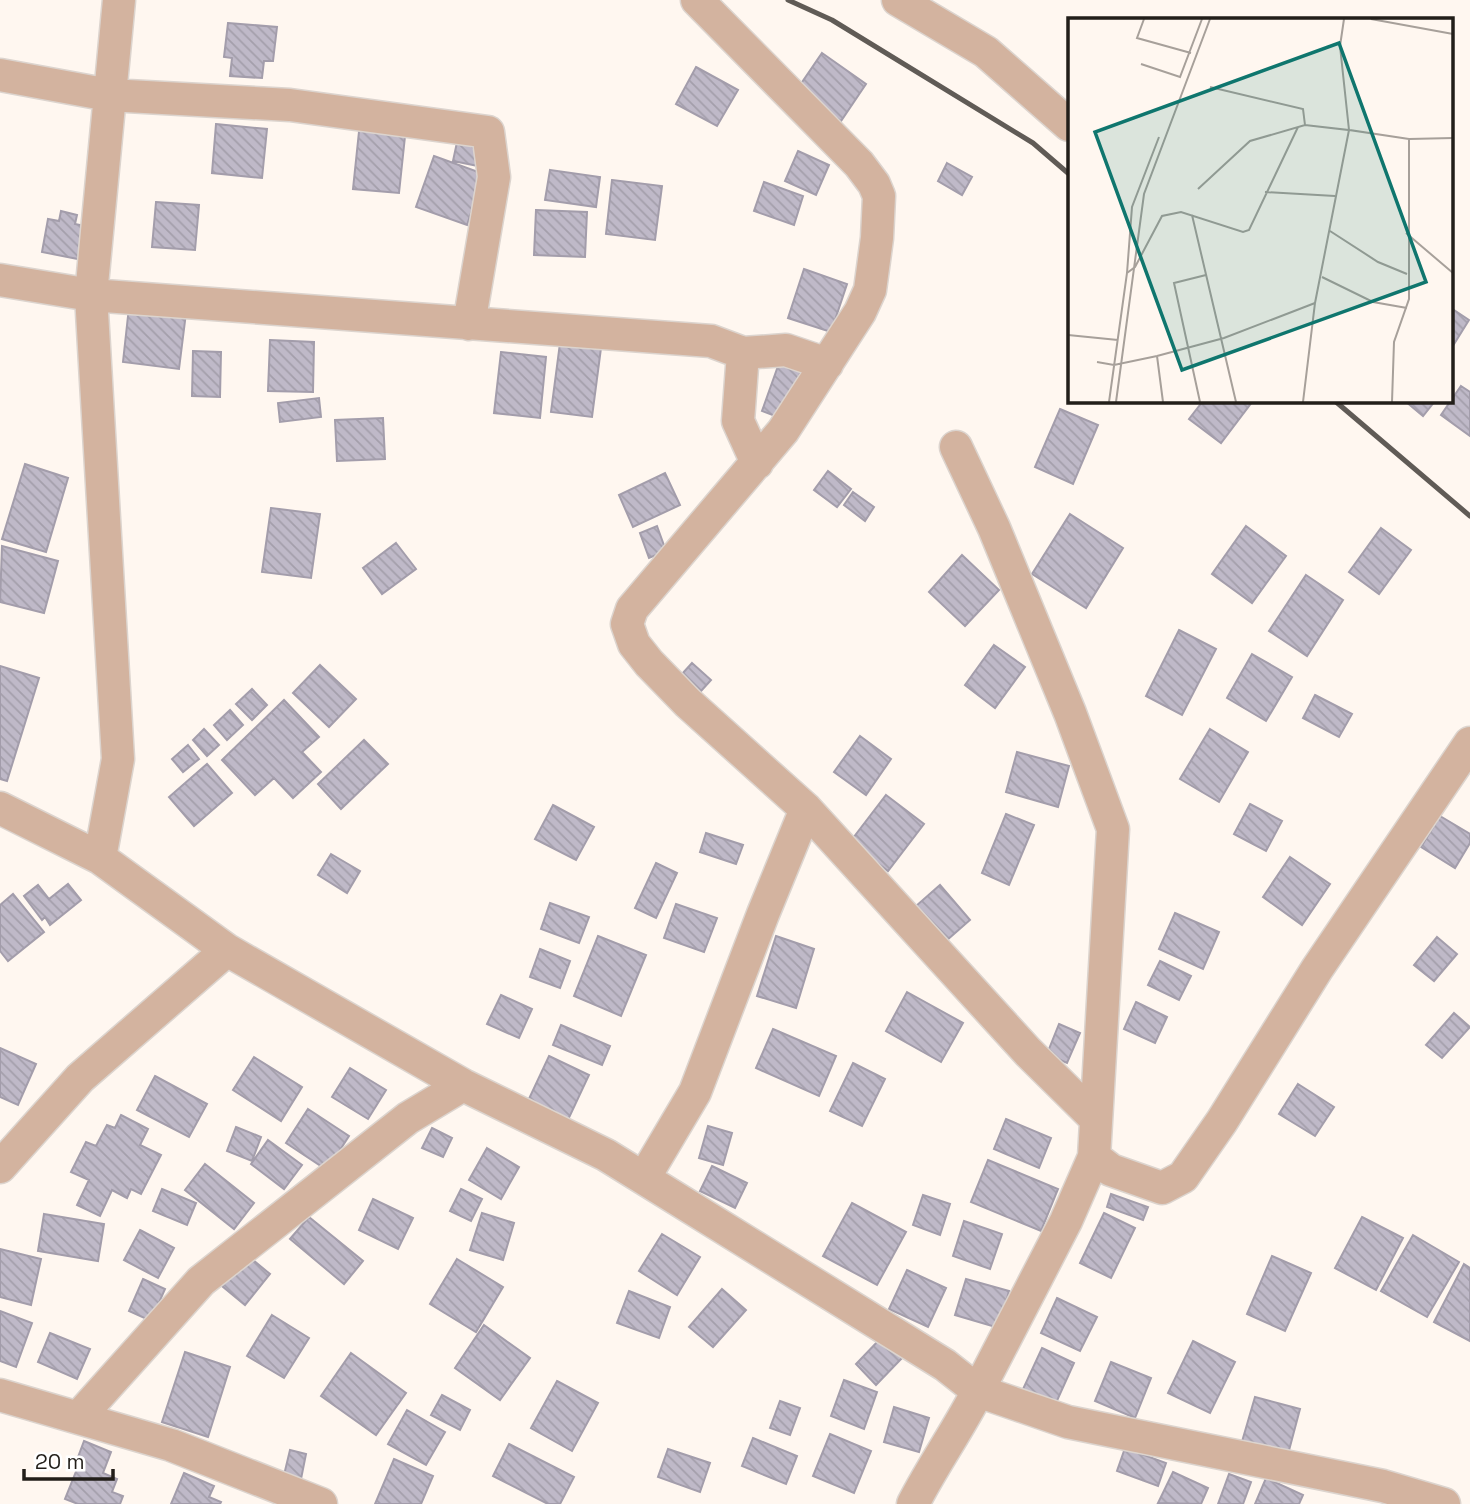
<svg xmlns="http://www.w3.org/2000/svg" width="1470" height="1504" font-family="'Space Grotesk',sans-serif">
<defs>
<pattern id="building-back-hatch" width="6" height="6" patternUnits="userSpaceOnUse" patternTransform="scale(1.75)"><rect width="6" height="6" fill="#bfb9c8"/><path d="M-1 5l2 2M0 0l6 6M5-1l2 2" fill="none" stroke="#a49fab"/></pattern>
</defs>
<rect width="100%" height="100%" fill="#fff7f0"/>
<path fill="url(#building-back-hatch)" stroke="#a39dab" stroke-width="2" d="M228,23L277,27L273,61H264L262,78L230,76L232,58L224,57Z
M822,53L866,84L841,121L796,91Z
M696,67L738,90L717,126L676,104Z
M360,122L406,127L399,193L353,189Z
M216,124L267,129L262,178L212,173Z
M459,133L484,139L478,166L453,161Z
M798,151L829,165L816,195L785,181Z
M434,156L484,174L467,225L416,207Z
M947,163L972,177L962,195L938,181Z
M550,170L600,177L596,207L545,200Z
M612,180L662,186L655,240L606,234Z
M764,182L803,196L794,225L754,211Z
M156,202L199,205L195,250L152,247Z
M536,210L587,212L585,257L534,255Z
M61,211L77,215L75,224L90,227L83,260L42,252L48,219L59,221Z
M804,269L847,284L831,332L788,318Z
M129,307L186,313L179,369L123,362Z
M1451,308L1469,320L1451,349Z
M270,340L314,342L313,392L268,391Z
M560,343L601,348L592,417L551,412Z
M193,351L221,352L220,397L192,396Z
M501,352L546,357L540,418L494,413Z
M783,352L805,360L783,419L762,411Z
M1461,386L1470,392V436L1441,415Z
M319,398L321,417L280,422L278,403Z
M1203,401H1250L1252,402L1221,443L1189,419Z
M1405,401H1435L1423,416Z
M1060,409L1098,425L1073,484L1035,467Z
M383,418L385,459L337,461L335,420Z
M25,464L68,478L46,552L2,539Z
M828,471L851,489L837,507L814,490Z
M665,473L680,505L633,527L619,495Z
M853,492L874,507L865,521L844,505Z
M271,508L320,514L311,578L262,572Z
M1070,514L1123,548L1086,608L1032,574Z
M657,526L666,551L649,558L640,533Z
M1246,526L1286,556L1252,603L1212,574Z
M1381,528L1411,550L1379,594L1349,572Z
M396,543L416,569L382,594L363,568Z
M2,546L58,561L44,613L0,602Z
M962,555L999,590L965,626L929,592Z
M1306,575L1343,600L1307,656L1269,631Z
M1179,630L1216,649L1182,715L1146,696Z
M994,645L1025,667L995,708L965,685Z
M1252,654L1292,677L1266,721L1227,698Z
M692,663L711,680L701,691L682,674Z
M320,665L356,699L329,727L293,693Z
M0,666L39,678L7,781L0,779Z
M252,689L267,705L252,720L236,704Z
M1315,695L1352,714L1339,737L1303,718Z
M284,700L319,737L302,752L321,772L293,798L274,778L255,795L222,760Z
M230,710L243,725L227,740L214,725Z
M204,729L219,745L207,756L193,740Z
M1210,729L1248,752L1219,802L1180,779Z
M860,736L891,759L866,795L834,772Z
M364,740L388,764L341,809L318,784Z
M188,745L199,759L183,772L172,759Z
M1017,752L1069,766L1058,807L1006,792Z
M207,764L232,793L194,826L169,797Z
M886,795L924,824L888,871L850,842Z
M1250,804L1282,821L1266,851L1234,834Z
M553,805L594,827L576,860L535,839Z
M1006,814L1034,825L1009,885L982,873Z
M1440,816L1470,834V843L1455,868L1421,847Z
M706,833L743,845L736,864L700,852Z
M331,854L360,871L347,893L318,875Z
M1290,857L1330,884L1302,925L1263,897Z
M656,863L677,873L656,918L635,908Z
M68,884L81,900L50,925L45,917L42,920L24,896L38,885L49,899Z
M940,885L970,920L947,940L916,906Z
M13,894L44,932L8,961L0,951V905Z
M550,903L589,917L579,943L541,929Z
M676,904L717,918L704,952L664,938Z
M1175,913L1219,932L1203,969L1159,949Z
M598,936L646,955L621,1016L574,996Z
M776,936L814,949L796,1008L757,996Z
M1437,937L1457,954L1434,981L1414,965Z
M540,949L570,961L560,988L530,977Z
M1160,961L1191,976L1179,1000L1148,985Z
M907,992L963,1023L941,1062L886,1031Z
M501,995L532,1009L519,1038L487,1024Z
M1136,1002L1167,1017L1155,1043L1124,1029Z
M1454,1013L1470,1027L1442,1058L1426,1045Z
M1059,1024L1080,1033L1067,1063L1047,1054Z
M561,1025L610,1046L602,1065L553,1045Z
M773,1029L836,1056L819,1096L756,1068Z
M0,1048L36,1064L18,1105L0,1097Z
M549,1056L589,1075L567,1122L527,1103Z
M254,1057L302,1087L281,1121L233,1090Z
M853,1063L885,1079L862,1126L830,1111Z
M350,1068L386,1090L368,1119L332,1097Z
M155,1076L207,1104L189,1137L137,1110Z
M1298,1084L1334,1107L1315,1136L1279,1114Z
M308,1109L349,1136L327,1170L286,1143Z
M121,1115L148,1129L140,1145L161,1155L141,1194L131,1189L127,1198L112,1190L100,1216L77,1205L89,1180L71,1172L86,1142L96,1146L107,1125L115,1128Z
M1006,1119L1051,1138L1039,1168L994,1149Z
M708,1126L732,1133L723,1165L699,1158Z
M236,1127L261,1137L252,1161L227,1151Z
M432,1128L452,1138L443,1157L422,1148Z
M268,1140L302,1165L284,1189L251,1164Z
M487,1148L519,1167L501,1199L469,1180Z
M988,1160L1058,1189L1041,1231L971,1202Z
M205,1164L254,1203L234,1229L185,1190Z
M712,1166L747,1183L735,1208L700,1191Z
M162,1189L196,1203L187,1225L153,1211Z
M461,1189L482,1199L471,1221L450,1211Z
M1111,1194L1148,1207L1143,1220L1107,1207Z
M923,1195L950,1204L940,1235L913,1225Z
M373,1199L413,1218L398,1249L359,1230Z
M852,1203L906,1232L877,1285L823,1256Z
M482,1213L514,1223L503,1260L470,1250Z
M1104,1213L1135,1228L1111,1278L1080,1263Z
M44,1214L104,1224L98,1261L38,1251Z
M309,1217L363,1261L344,1284L290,1239Z
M1362,1217L1403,1238L1376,1290L1335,1268Z
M964,1221L1002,1234L990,1269L953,1256Z
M140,1230L174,1248L158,1278L124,1260Z
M662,1234L700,1257L677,1295L639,1271Z
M1413,1235L1459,1262L1427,1317L1381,1291Z
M0,1249L41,1259L31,1305L0,1297Z
M247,1255L270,1274L245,1305L222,1286Z
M1272,1256L1311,1273L1285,1331L1247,1314Z
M457,1259L503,1287L476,1332L430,1304Z
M1464,1264L1470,1268V1341L1434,1322Z
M907,1270L946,1288L928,1327L889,1309Z
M143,1279L165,1289L151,1321L129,1311Z
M966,1279L1009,1291L999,1328L955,1315Z
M722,1289L746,1310L713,1347L689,1327Z
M629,1291L670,1307L659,1338L617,1323Z
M1057,1298L1097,1317L1080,1351L1041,1333Z
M0,1311L32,1323L16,1367L0,1361Z
M272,1315L309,1338L284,1378L247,1356Z
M484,1325L530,1358L500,1400L455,1368Z
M50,1333L90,1349L77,1379L38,1362Z
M882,1337L903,1357L876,1385L856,1364Z
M1193,1341L1235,1362L1210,1413L1168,1393Z
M1042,1348L1074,1363L1051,1414L1018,1400Z
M185,1352L230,1367L208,1437L162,1422Z
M351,1353L406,1393L376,1435L321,1396Z
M1111,1362L1151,1378L1135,1418L1095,1401Z
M844,1380L877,1392L864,1429L831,1416Z
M557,1381L598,1403L572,1451L531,1428Z
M442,1395L470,1410L460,1430L431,1415Z
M1255,1397L1300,1409L1287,1458L1241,1445Z
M780,1401L800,1408L790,1435L770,1428Z
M894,1407L929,1418L919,1452L884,1442Z
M407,1410L445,1432L426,1465L388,1444Z
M830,1434L871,1451L854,1493L813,1476Z
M753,1438L797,1456L786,1484L742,1466Z
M84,1441L111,1452L103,1473L117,1479L112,1492L123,1496L120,1504H78L65,1499L77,1469L74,1468Z
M509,1444L574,1477L560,1504H548L493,1476Z
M1125,1448L1166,1463L1158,1486L1117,1471Z
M668,1449L710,1463L700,1492L658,1477Z
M290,1450L306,1454L301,1479L284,1475Z
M394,1459L433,1476L421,1504H375Z
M1173,1472L1208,1488L1201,1504L1158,1503Z
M184,1473L214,1486L209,1497L221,1502L220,1504H171Z
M1229,1474L1251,1482L1243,1504H1218Z
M1266,1478L1303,1495L1299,1504H1255Z"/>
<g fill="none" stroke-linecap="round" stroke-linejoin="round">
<defs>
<path id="street" d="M697,0L859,164L874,184L879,196L877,238L870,290L860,312L783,431L632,609L627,624L634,644L649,663L688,703L806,809L1028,1052L1096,1119
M898,0L986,52L1069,125
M0,75L109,95L290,105L488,132L494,177L469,324
M0,280L91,295L711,341L743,353L786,350L827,364
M743,353L738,421L757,463
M956,447L994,528L1070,713L1113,829L1094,1157L1066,1221L978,1391L1068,1422L1383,1486L1444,1504
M0,808L100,858L227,950L463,1085L606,1155L945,1365L978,1391C958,1430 933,1465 913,1504
M100,858L118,759L91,295L119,0
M1094,1157L1111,1170L1162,1188L1183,1177L1222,1121L1317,969L1470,743
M0,1167L80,1078L227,950
M644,1178L695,1092L763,914L806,809
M0,1395L171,1445L321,1504
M79,1417L201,1281L408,1118L463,1085"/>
</defs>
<use href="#street" stroke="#dcd4ce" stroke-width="35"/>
<use href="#street" stroke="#d3b39f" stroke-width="32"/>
<path stroke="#605b56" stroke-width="5" d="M788,0L832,20L1033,143L1069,174
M1335,401L1470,516"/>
</g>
<g transform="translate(1068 18)">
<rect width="385" height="385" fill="#fff7f0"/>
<path fill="none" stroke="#a7a09a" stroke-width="2" d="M76,1L69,20L123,35M303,1L385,16M73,46L112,59L134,1M142,69L235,91L237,107M130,171L182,123L237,107L281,112L272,28L276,1M197,174L267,178M124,197L168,384M262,213L310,244L339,256M338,215L385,255M59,255L67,249L94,198L113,194L175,214L181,212L230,109M254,259L305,284L339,290M0,317L50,322M89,338L95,384M29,344L46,347L89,338L156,320L247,285M41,384L59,255L64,189L91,119M48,384L76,176L142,1M132,384L106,265L138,257M235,384L247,285L281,112L341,121L385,120M324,384L326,324L341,281V121"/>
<path fill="#0f766e" fill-opacity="0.15" stroke="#0f766e" stroke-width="3.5" d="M271,25L358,264L114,352L27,114Z"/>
<rect width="385" height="385" fill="none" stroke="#221e19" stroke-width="3.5"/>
</g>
<path d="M24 1469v10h89v-10" fill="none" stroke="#221e19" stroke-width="3.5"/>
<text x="35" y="1469" font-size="21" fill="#221e19" stroke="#ffffff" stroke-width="5" paint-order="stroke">20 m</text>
</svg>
